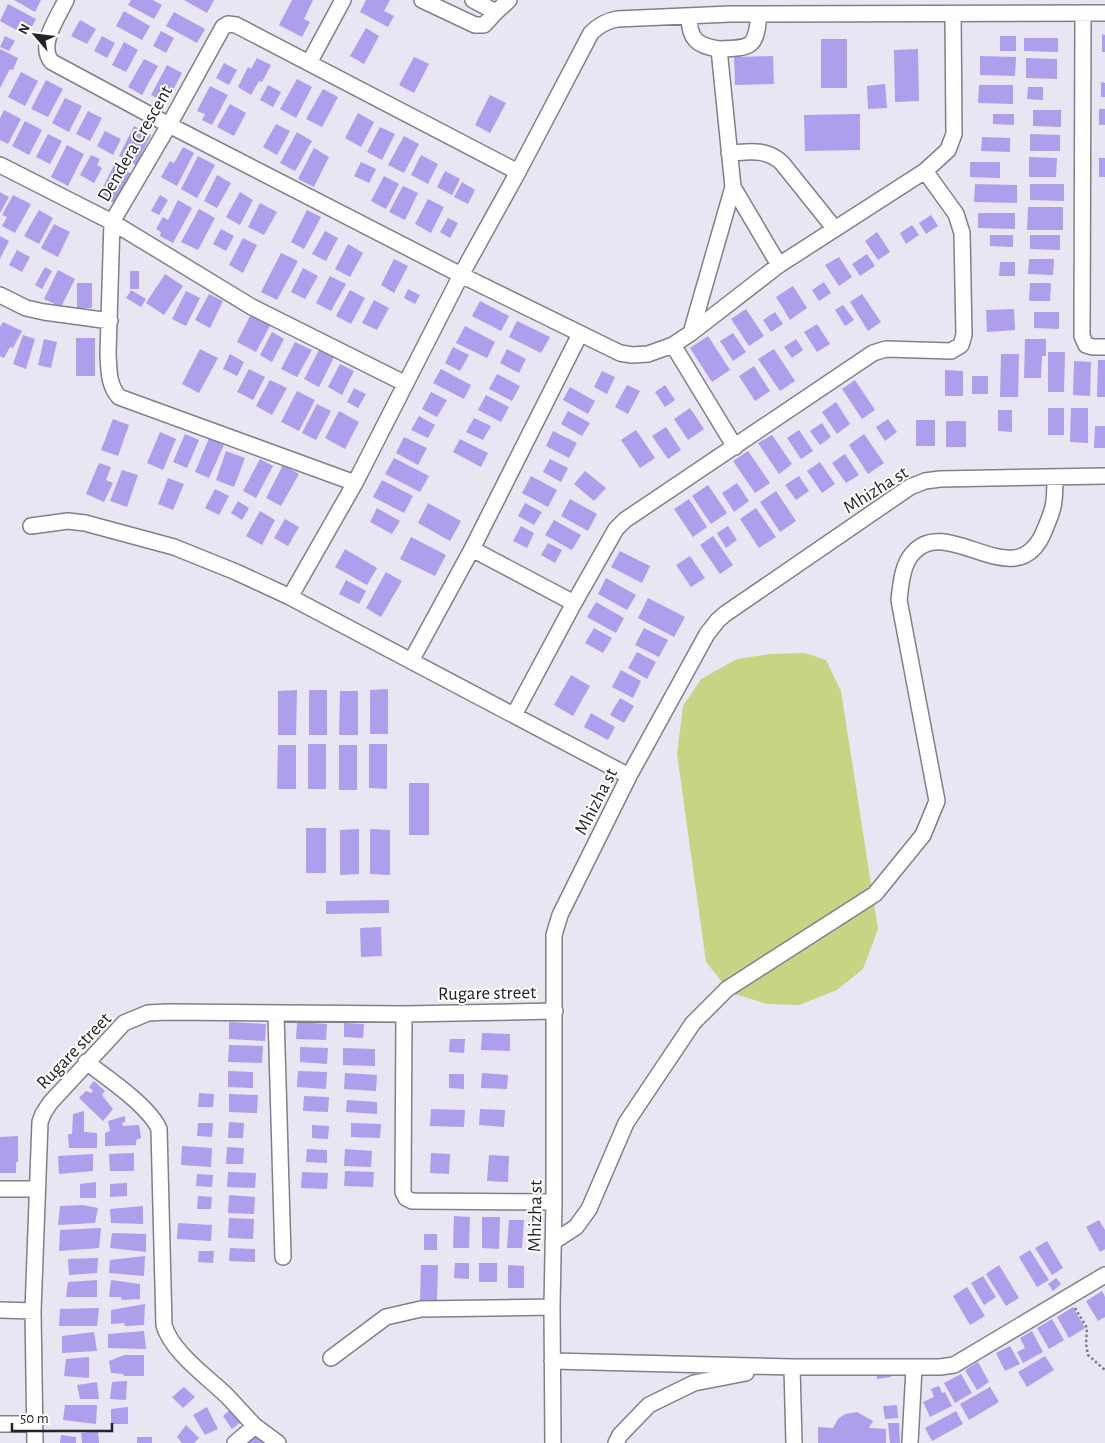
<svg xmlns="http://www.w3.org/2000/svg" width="1105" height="1443" font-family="'Alegreya Sans',sans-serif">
<rect width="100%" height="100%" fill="#e8e6f3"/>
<path fill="#c6d483" d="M805,653L826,660L841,691L878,929L863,969L837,990L799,1005L767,1004L731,993L706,962L677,754L683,706L701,679L737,659L771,654Z"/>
<path fill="#ae9eeb" d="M14,0H41L35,12Z
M131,0H153L162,5L154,19L128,5Z
M184,0H214L207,13Z
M292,0H313L304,19L310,22L302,37L279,25Z
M366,0H390L384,11L394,16L388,27L360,12Z
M8,4L36,19L27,36L0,21Z
M124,11L150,26L142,40L116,26Z
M174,12L205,29L197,43L166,26Z
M80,20L96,29L87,44L71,36Z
M366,28L379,36L364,64L350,56Z
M161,31L174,38L166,53L153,46Z
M1102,34L1105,35V52H1102Z
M5,36L15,41L9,51L0,47Z
M102,36L115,43L107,58L94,51Z
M1000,36H1016V51H1000Z
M1024,38H1058V52L1024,51Z
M821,39H847V88H821Z
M124,42L138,50L126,72L112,65Z
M0,49L18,58L13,70L10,69L0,88Z
M918,49L919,101L895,102L894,50Z
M773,56L774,84L735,85L734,57Z
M980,56L1016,57L1015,76L980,75Z
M414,57L429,64L414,93L399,85Z
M257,58L271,65L262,82L259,81L251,95L238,87L248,67L251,69Z
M1026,58L1057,59V79L1026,78Z
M144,59L158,66L142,95L128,87Z
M224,63L237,70L229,85L216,78Z
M167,65L182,73L168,100L161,96L159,99L151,95Z
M21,72L38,81L25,106L8,97Z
M297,79L312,87L296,118L280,109Z
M46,80L63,89L48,117L31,109Z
M1101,82L1105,83V97H1101Z
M885,84L887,108L868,109L867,86Z
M268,85L281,92L273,107L260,100Z
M979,85H1013V104L978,103Z
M210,86L228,95L212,125L202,120L205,114L197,111Z
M1028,87H1043V100L1027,99Z
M323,89L338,97L322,127L306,119Z
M490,95L506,103L490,133L475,125Z
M65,98L82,106L69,132L52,123Z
M230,104L246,113L234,136L217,127Z
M1099,109H1105V125H1099Z
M4,110L21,119L8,144L0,140V118Z
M1033,110H1061V127L1033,126Z
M88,111L102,118L90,141L76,134Z
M358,113L374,122L361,147L345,138Z
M860,114V150L805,151L804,115Z
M993,114H1014V125L993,124Z
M25,121L42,130L29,155L12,146Z
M276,124L290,131L277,155L263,147Z
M134,126L151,135L136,165L119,156Z
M380,127L395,134L382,160L367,152Z
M105,131L121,139L113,155L97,146Z
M297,132L312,141L295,171L280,163Z
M48,134L62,141L50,164L36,157Z
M1030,134L1060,135V151H1030Z
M404,136L419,144L404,173L388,165Z
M982,137L1010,138V152L981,151Z
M67,145L84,154L68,186L51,177Z
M183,147L194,153L177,186L161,177L170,161L174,163Z
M314,148L329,157L314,187L298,179Z
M91,155L100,159L97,165L102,168L94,183L80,175Z
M421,155L438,164L428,184L411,175Z
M198,156L215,165L197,198L181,189Z
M1029,157L1057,158L1056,177H1029Z
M1099,158H1105V177H1099Z
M361,162L376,169L369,183L354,176Z
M970,162H1000V178L970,177Z
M114,165L132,174L116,204L99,195Z
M445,171L460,179L452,195L437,187Z
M217,175L231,183L217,208L204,201Z
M384,176L399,184L386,209L371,201Z
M462,182L475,190L468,204L454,197Z
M975,184L1017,185V203L974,202Z
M1030,184H1064V201L1030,200Z
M403,186L418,193L405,220L389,212Z
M0,192L9,197L0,213Z
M240,192L253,200L240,225L226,217Z
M13,195L31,204L15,233L2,226L7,217L2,215Z
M160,195L168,200L159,215L151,211Z
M428,199L444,207L431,233L415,224Z
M178,200L192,208L173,243L160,236L161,232L156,229L163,217L168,220Z
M260,203L277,212L264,235L248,227Z
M1028,207H1063V230H1027Z
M199,209L215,218L198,250L181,242Z
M39,210L53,218L39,244L24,236Z
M307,210L321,217L304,249L291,242Z
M978,213H1015V229L978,228Z
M931,215L938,226L926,234L919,223Z
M448,218L458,223L450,238L440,232Z
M54,224L70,232L58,257L41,248Z
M912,225L919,235L906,244L900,233Z
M221,229L234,236L226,251L213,244Z
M325,231L338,238L326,261L312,254Z
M877,232L890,252L878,260L865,241Z
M990,235H1013V247L990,246Z
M1030,235H1060V250L1030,249Z
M0,236L9,241L0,259Z
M243,238L257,245L243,273L229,265Z
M348,244L363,253L350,277L335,269Z
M17,250L30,257L22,272L9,265Z
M281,253L298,261L277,300L261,292Z
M867,254L875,266L860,276L852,264Z
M839,257L852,277L839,286L825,265Z
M394,259L408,266L394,293L381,285Z
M1029,259H1054L1053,275L1028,274Z
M1000,262H1015V276H999Z
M45,267L52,271L42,289L35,285Z
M303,268L318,276L305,299L291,292Z
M58,270L75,279L61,307L44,299Z
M130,271H139V289H130Z
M165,274L183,286L164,315L146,303Z
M330,276L346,284L331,311L316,303Z
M824,282L831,293L819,301L812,290Z
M77,283H92V308H77Z
M1030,283H1051L1050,301H1029Z
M793,286L807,308L790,320L776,297Z
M408,289L420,295L415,304L404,298Z
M131,290L146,299L141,307L126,298Z
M350,290L365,298L351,324L336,316Z
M186,291L200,298L186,326L172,319Z
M209,294L223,301L210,328L195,320Z
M862,294L881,322L868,331L850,302Z
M374,300L389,308L377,330L362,323Z
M480,301L509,316L501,331L472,316Z
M843,305L854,320L845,326L835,310Z
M746,309L764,336L749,346L731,319Z
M1014,309L1015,330L987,332L986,310Z
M252,312L272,322L256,352L237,342Z
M775,312L783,324L771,332L763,320Z
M1034,312H1059V329L1034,328Z
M517,321L550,337L541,353L509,337Z
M3,322L22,331L13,348L10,347L4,358L0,356V327Z
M817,324L830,344L817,352L804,332Z
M465,326L495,342L487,358L456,343Z
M272,332L284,339L272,362L260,355Z
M733,333L746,352L733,361L720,341Z
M23,335L35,339L26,369L13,364Z
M708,336L730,370L712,382L690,348Z
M76,338H95V376H76Z
M44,339L57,342L51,368L38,365Z
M796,339L803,350L792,358L784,347Z
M1025,339H1046V356H1042L1041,378H1024Z
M295,342L312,350L297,377L281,369Z
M453,347L469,355L460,371L445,363Z
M200,349L218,358L199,393L182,384Z
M507,349L526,359L519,373L500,363Z
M774,349L795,381L780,391L758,359Z
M319,350L334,357L319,387L304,379Z
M1048,352H1065L1064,392H1048Z
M230,354L244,362L237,376L223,369Z
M1001,354H1019L1018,397H1000Z
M1098,360H1105V397H1097Z
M1074,361L1091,362L1090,396L1073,395Z
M340,364L354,371L342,395L328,387Z
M754,366L770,391L755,401L739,376Z
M249,369L265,377L253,400L237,392Z
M441,369L471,385L464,399L433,383Z
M945,370L963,371V396H945Z
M602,371L615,377L607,394L594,387Z
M497,374L520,386L512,401L489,389Z
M972,376H988V394H972Z
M270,380L287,388L272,415L256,406Z
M855,380L875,410L862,419L842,389Z
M627,385L640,391L628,414L615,407Z
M665,385L675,400L665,407L655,392Z
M570,387L595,401L588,414L563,400Z
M354,388L366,394L358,408L347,402Z
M297,391L315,400L299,431L281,422Z
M431,392L447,400L437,417L422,409Z
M486,395L509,407L501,422L478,410Z
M836,402L850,424L837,434L822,412Z
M317,404L331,411L316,440L302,433Z
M690,408L704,429L688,440L674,419Z
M1048,408H1064V435H1048Z
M1071,408H1088V443L1070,442Z
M998,410H1012V432L998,431Z
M339,411L359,422L345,449L325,438Z
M568,411L590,423L582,436L561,424Z
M419,416L435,425L428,438L411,430Z
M474,418L491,426L483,440L466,432Z
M113,419L129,425L118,456L101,450Z
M888,419L897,432L885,441L876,427Z
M916,420H935V446H916Z
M946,421H966V447H946Z
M822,423L831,437L820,445L810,431Z
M1095,426H1105V448H1094Z
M666,427L681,450L668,459L652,436Z
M636,430L655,458L640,468L621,440Z
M799,430L813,451L801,459L787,438Z
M553,431L577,443L569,458L546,446Z
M160,432L176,439L163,470L147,463Z
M185,434L199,440L187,468L173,462Z
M864,434L884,463L868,474L849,445Z
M772,435L792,464L779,474L758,443Z
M404,437L427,448L418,465L396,453Z
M209,438L224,445L209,478L195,472Z
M460,439L488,453L481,467L453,452Z
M226,451L245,458L234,487L216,480Z
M748,451L770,483L755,493L733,461Z
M845,454L859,475L846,483L832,463Z
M394,458L429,476L420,492L385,474Z
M260,459L273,466L256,498L243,491Z
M550,459L568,468L561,482L543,472Z
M820,462L835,484L822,493L807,471Z
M99,463L111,467L106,480L113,483L104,502L86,494Z
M283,465L299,474L281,506L266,498Z
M122,470L138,475L127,507L110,501Z
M585,471L606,488L594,501L574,484Z
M531,476L557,490L548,507L522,493Z
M799,476L809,491L796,500L785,485Z
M168,478L184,484L173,510L158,504Z
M382,480L413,496L404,513L373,497Z
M737,483L749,501L734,512L722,493Z
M708,485L727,513L711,524L692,496Z
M215,489L229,496L219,515L205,508Z
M776,491L796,521L780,532L760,502Z
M570,499L597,514L588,531L561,516Z
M689,499L707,527L693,537L674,509Z
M238,501L249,508L242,520L231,513Z
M428,503L461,521L450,541L418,523Z
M525,503L542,512L534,525L518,516Z
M377,508L400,521L392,534L370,522Z
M756,508L776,537L759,548L740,519Z
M260,511L275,520L262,545L246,536Z
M285,519L299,527L288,546L274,538Z
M554,520L581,535L572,550L545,535Z
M521,526L534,533L527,548L513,541Z
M728,526L737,540L726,548L717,533Z
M713,536L733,565L720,574L700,545Z
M411,537L446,555L435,576L400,559Z
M548,543L562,550L555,563L541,555Z
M345,549L377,568L367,585L335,567Z
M620,551L650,566L642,583L611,567Z
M690,556L705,578L691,587L676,565Z
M386,572L402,581L381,617L366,608Z
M606,578L636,595L627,610L598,594Z
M346,580L366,591L359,604L339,594Z
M648,598L685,617L674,637L638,618Z
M596,602L624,618L616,633L587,617Z
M594,628L612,638L603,653L585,643Z
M644,628L668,640L659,657L635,645Z
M637,652L656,662L647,679L628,668Z
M621,670L641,681L633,698L612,687Z
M571,675L590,686L573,716L554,705Z
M388,689V734H370V690Z
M297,690L296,735H278V691Z
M309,690H327V735H309Z
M340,691H358V735H339Z
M620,698L634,706L624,723L610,715Z
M591,713L615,727L608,740L584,727Z
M308,744H326V789H308Z
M369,744H387V789L369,788Z
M278,745H296V789H277Z
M339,745H357V790H339Z
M409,783H429V835H409Z
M306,828H326V873H306Z
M359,829V874L340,875V830Z
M370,829L390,830V875L370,874Z
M389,900V913L326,914V901Z
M381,927L382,956L361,957L360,928Z
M229,1022L266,1024L265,1041L229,1039Z
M297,1022L327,1024L326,1040L296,1039Z
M344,1023L364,1024L363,1038L344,1037Z
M482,1033L510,1034V1051L481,1050Z
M450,1039H465L464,1053L449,1052Z
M229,1045L263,1046L262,1063L228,1062Z
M300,1047L328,1048L327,1064L300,1062Z
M343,1048L375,1049V1066L343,1065Z
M228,1071L253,1072V1088L228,1087Z
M298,1071L327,1072L326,1089L297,1087Z
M345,1073L377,1075L376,1091L344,1089Z
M482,1073L508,1075L507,1089L481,1088Z
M449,1074H464V1089L449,1088Z
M94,1081L105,1091L102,1095L113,1109L103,1121L79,1098L86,1091L91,1093L93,1091L89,1087Z
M199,1093L214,1094L213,1107H198Z
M229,1094L258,1095L257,1113L229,1112Z
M304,1096L329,1097L328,1112L303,1111Z
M347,1100L377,1102V1114L346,1112Z
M431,1109L465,1110L464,1127L430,1126Z
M480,1109L505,1110L504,1127L479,1125Z
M84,1111V1132L97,1133V1148H69L68,1134H72L73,1114Z
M125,1116V1122L122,1123L123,1126L139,1125L141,1138L136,1140V1145L105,1146V1133L110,1131L108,1121Z
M229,1122L244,1123L243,1138H228Z
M198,1123H213L212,1137L197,1136Z
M351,1123L381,1124L380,1138L351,1137Z
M312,1125L329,1126L328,1139L312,1138Z
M18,1136V1162H16V1173H0V1137Z
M182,1146L212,1148L211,1167L181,1165Z
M227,1147L244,1148L243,1164H226Z
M307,1149L327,1150V1163L306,1162Z
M345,1149L372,1151L371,1167L344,1166Z
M134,1153V1171H110L109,1154Z
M431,1153L450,1154L449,1174L430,1173Z
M93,1154V1171L59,1174L58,1156Z
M489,1155L509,1156L508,1182L487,1181Z
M345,1171L374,1172L373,1187L344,1186Z
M228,1172L256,1173L255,1188L227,1187Z
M302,1172L328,1173L327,1189L301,1188Z
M197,1174L213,1175L212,1187L196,1186Z
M96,1182V1198H80V1184Z
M127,1183V1196L110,1197V1184Z
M229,1195L255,1197L254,1214L228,1213Z
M198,1196L212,1197L211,1209H197Z
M83,1205L98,1208L95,1223L58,1225L60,1206Z
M143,1206V1224L111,1223L110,1209Z
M454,1216L470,1217L469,1248H453Z
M482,1217H500L499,1249L482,1248Z
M229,1218L254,1219L253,1239L228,1238Z
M509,1220H524L522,1248H507Z
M1099,1220L1105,1230V1249L1100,1252L1086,1227Z
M178,1223L212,1225L211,1241L177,1239Z
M101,1228L99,1248L59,1251L60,1230Z
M112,1233L146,1234V1252L110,1248Z
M424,1234H437V1250H424Z
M1047,1241L1063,1268L1052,1275L1035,1248Z
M230,1248L255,1249V1262L229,1261Z
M1030,1250L1049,1280L1037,1287L1019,1257Z
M199,1251H214L213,1263L198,1262Z
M145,1256L144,1276L109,1273L110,1260Z
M98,1258L97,1273L69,1275L68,1259Z
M455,1263H469V1279L454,1278Z
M479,1263H497V1282H479Z
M421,1265H438L437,1300H420Z
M508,1265L524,1266V1288H508Z
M999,1265L1019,1298L1006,1306L986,1274Z
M983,1276L996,1297L984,1305L971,1283Z
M1056,1278L1061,1284L1053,1291L1048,1284Z
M97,1280V1297H66L68,1282Z
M111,1280L140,1284V1299L122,1300L121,1297H109Z
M967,1287L985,1316L970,1325L953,1296Z
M1102,1291L1105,1297V1317L1098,1321L1086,1301Z
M145,1304L144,1325L125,1326L124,1323L111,1324V1310Z
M1073,1307L1085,1328L1069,1338L1057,1317Z
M99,1308L97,1326H59L60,1309Z
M1052,1319L1064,1340L1049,1349L1037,1328Z
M144,1331L146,1349L108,1348V1334Z
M1032,1331L1043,1352L1023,1363L1017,1352L1025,1348L1020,1338Z
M94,1332L97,1351L62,1353V1336Z
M1010,1346L1020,1364L1005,1371L996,1353Z
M124,1355H144V1376H124L123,1374L111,1373L109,1361Z
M1045,1356L1054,1370L1027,1387L1018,1372Z
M89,1357V1378L64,1376L66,1359Z
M978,1362L989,1382L977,1390L965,1370Z
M890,1370L891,1377L877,1379L876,1372Z
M961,1374L972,1393L955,1403L944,1383Z
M127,1381L126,1400L110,1399L112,1382Z
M97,1382L99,1399H80L77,1385Z
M939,1386L942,1393L945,1392L952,1406L930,1417L923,1402L934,1397L931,1389Z
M184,1387L195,1397L183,1408L172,1397Z
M990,1387L999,1402L969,1420L960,1404Z
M65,1405H97L96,1424L63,1420Z
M897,1405L898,1418L885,1419L883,1406Z
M128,1407V1424H111V1409Z
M207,1407L218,1429L205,1435L193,1415Z
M233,1407L244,1420L232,1429L223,1416Z
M956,1411L963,1424L932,1441L925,1428Z
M857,1412L873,1421L869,1428L886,1429V1443H818V1427L833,1428L838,1419L845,1414Z
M888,1423H899L900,1443H890Z
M186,1425L199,1438L194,1443H182L177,1437Z
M98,1431L99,1443H82L81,1433Z
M257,1432L265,1443H243Z
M61,1435L76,1437V1443H60Z
M137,1437H152V1443H137Z"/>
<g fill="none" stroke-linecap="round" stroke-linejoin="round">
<defs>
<path id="minor" d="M66,0C58,17 37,46 52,62L169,125L461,275L620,353L632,355L648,354L673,345L691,333L779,265L925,171L948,150L954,134L953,14
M422,0L475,25H484L496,12
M473,0L496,12L509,0
M1083,13L1082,336L1086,345L1093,347H1105
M689,16C689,39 697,46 719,49L733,187L779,265
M719,49C752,48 756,48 759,14
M309,63L343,0
M729,153C750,152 766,148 782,163L835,229
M0,165L112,222L252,307L404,383
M0,295L26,308L44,312L110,321
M691,333L733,187
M580,334L472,549L574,603L616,529L625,520L873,353L886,349L951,351L961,345L964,335L962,233L956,214L925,171
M673,345L735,447
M355,483L119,397C108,385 109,369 108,354L112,222L169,125L223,27L228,24L236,25L518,172
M31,526L68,521L85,523L174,547L236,572L290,597L629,776
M290,597L355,483L461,275L518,172L591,33C599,25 606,21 617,19L730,14L1105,13
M411,661L472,549
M514,715L574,603
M276,1014L283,1257
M404,1014L403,1192L406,1198L412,1201L554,1202
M86,1062C106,1077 149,1106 159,1129L164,1325C171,1351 206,1376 226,1395C236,1405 245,1416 255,1426
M0,1189H37
M553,1242L576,1227L589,1209L626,1123L693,1023L727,989L875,894L923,835L937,801L899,600C901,584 902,565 913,553C948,512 1018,601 1045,529C1048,522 1051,515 1053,507C1055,498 1055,487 1055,477
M0,1310L33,1311
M331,1358L386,1317L421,1309L552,1307
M552,1361L792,1367H940L954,1365L1105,1275
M792,1367L794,1443
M0,1424H35
M35,1443L33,1311L40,1122L43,1114L50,1103L124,1023L148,1013L167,1012L404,1014L555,1011
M235,1443L255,1426L278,1443
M553,1443L552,1307L554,1202V935L560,915L629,776L707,634L718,620L725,614L910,487L925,481L940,479L1105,476
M616,1443L620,1435L649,1405L694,1383L746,1373
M910,1443L914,1368"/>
</defs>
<use href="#minor" stroke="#817f8b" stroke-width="18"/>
<path stroke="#7d7c84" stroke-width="2.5" stroke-dasharray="2.5 2.5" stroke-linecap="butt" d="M1075,1308L1087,1328L1086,1344L1088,1355L1105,1370"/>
<use href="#minor" stroke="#fff" stroke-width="15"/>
</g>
<g text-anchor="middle" stroke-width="4" stroke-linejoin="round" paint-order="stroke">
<g font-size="19" fill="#232327" stroke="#fff">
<text transform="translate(134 143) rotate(-60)" y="7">Dendera Crescent</text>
<text transform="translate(875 489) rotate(-32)" y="7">Mhizha st</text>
<text transform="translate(595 801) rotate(-63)" y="7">Mhizha st</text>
<text transform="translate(487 992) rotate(-1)" y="7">Rugare street</text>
<text transform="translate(73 1050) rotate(-46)" y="7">Rugare street</text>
<text transform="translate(534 1216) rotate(-89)" y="7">Mhizha st</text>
</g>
</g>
<g transform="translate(35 35) rotate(298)" stroke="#ffffff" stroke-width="4" paint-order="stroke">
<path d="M0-4L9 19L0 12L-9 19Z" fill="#232327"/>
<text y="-8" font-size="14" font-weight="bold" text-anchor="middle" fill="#232327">N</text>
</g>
<path d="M12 1423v8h100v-8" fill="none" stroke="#232327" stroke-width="2.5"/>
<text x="20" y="1423" font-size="15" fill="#232327" stroke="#ffffff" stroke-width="4" paint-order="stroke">50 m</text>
</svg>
